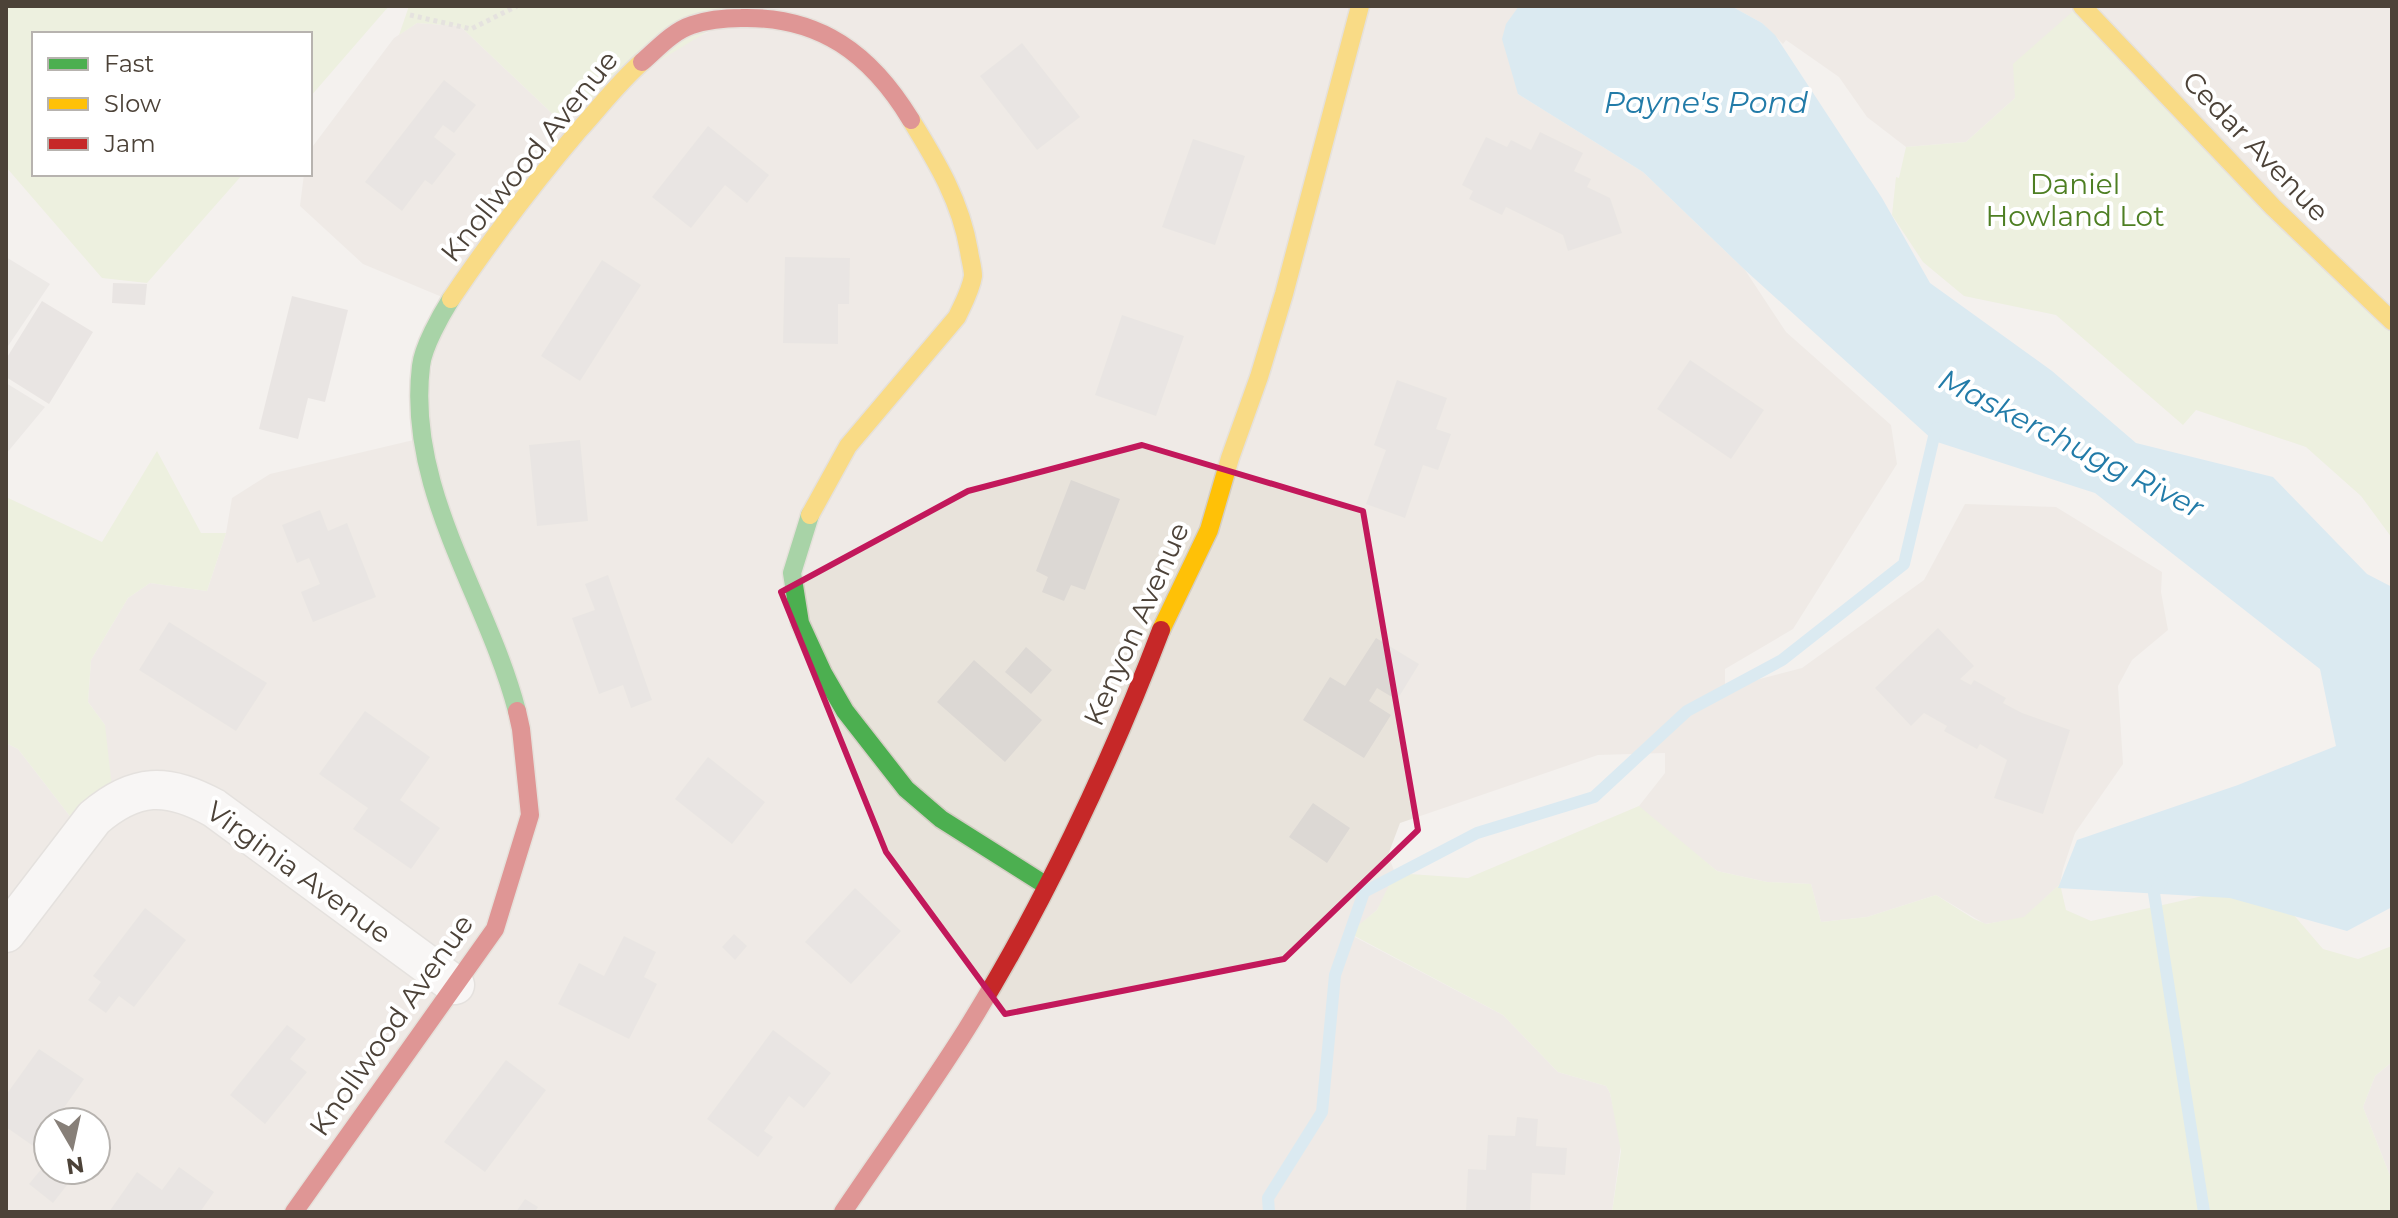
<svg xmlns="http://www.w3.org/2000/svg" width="2398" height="1218" font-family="Montserrat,sans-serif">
<rect width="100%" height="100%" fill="#f4f1ee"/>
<path fill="#e8e3db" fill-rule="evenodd" d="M772,6H1522L1518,94L1643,172L1745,270L1786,332L1891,425L1897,464L1793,629L1725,669V688L1802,668L1924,580L1965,504L2056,507L2162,572L2161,592L2168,630L2132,660L2118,686L2123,764L2075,833L2063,869L2060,884L2024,918L1985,924L1936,895L1867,917L1821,922L1811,884L1767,882L1717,871L1642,811L1639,806L1665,773V753L1598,755L1400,823L1388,855L1395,873L1394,879L1377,910L1349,934L1503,1015L1558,1072L1606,1086L1610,1093L1621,1144L1612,1212H6V743L18,749L76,824L105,725L88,702L91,660L128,598L150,583L207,591L226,533L232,498L270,474L422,438L442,297L363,264L300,206L304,174H310V150L394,38L417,23L460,26L560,121L662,51ZM48,1122H96V1170H48Z
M1731,6H2079L2015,98L1966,142L1906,147L1867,117L1839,77L1786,40L1783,44L1762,23Z
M2083,6H2392V311Z
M2392,1062V1181L2363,1107L2375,1076Z"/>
<path fill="#e4efcc" d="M6,6H389L310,97V34H34V174H243L147,283L102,278L6,167Z
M409,6H772L723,22L560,121L460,26L417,23L399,35Z
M2079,6L2392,311V538L2361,496L2306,447L2196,410L2183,425L2056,315L1964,296L1923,262L1892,215L1896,177L1899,178L1906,147L1966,142L2015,98L2013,64Z
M157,451L201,533H226L207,591L150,583L128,598L91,660L88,702L105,725L114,806L76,824L18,749L6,743V497L102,542Z
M1639,806L1717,871L1767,882L1811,884L1821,922L1867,917L1936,895L1974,919L1986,924L2024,917L2060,884L2066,910L2091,921L2252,885L2279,898L2323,949L2358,959L2392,946V1062L2375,1076L2363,1107L2392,1181V1212H1612L1621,1151L1610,1093L1606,1086L1558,1072L1503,1015L1349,933L1377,910L1395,873L1468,878Z"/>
<path fill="#e3e0dc" d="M6,257L50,284L6,349Z
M6,383L45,407L6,454Z"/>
<path fill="#bce2f4" d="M1519,6H1731L1762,23L1775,35L1882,198L1930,283L2052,371L2136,443L2273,477L2367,574L2392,587V907L2347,931L2230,898L2058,888L2077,840L2238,785L2336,746L2320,669L2095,493L1934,441L1745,270L1643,172L1518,94L1502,39L1506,24Z"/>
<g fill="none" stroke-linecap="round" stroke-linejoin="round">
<path stroke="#bce2f4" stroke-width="12" d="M2162,881L2154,893L2204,1212
M1269,1212L1268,1198L1322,1112L1335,975L1364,892L1477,833L1594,797L1687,711L1782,660L1904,564L1936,428"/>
</g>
<path fill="#dcd8d4" d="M1022,43L1080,117L1037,150L980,76Z
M444,80L476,105L454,133L443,125L434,137L456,154L432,185L425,180L402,211L365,182Z
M708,126L769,175L747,203L725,185L691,228L652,197Z
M1540,132L1583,153L1574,171L1591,179L1587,187L1610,198L1622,233L1568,251L1563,235L1506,207L1502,215L1469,199L1473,191L1462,185L1486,137L1507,147L1511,140L1531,150Z
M1193,139L1245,156L1215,245L1162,227Z
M785,257L850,258L849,304H838V344L783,343Z
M602,260L641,285L580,381L541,356Z
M113,283L147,284L145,305L112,303Z
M292,296L348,310L325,402L308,398L298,439L259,429Z
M42,301L93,332L49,404L6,377V359Z
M1122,315L1184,336L1156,416L1095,395Z
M1690,360L1764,410L1731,459L1657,409Z
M1397,380L1447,398L1436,429L1451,434L1438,470L1423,465L1405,518L1366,504L1386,450L1374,445Z
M580,440L588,521L537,526L529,445Z
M1071,480L1120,499L1085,590L1071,585L1064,601L1042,592L1048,577L1036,571Z
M320,510L328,531L347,523L376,597L313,622L301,592L320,584L309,558L297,563L282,525Z
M608,575L652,700L631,708L623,685L599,694L572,618L595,610L585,584Z
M169,622L267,683L236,731L139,670Z
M1938,628L1974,666L1960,679L1971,685L1974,680L2006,698L2003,703L2022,713L2070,730L2043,814L1994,798L2007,760L1980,744L1977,749L1944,731L1947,726L1924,713L1911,726L1875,688Z
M1376,638L1419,664L1397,700L1377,688L1369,701L1391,715L1364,758L1303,720L1330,677L1345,686Z
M1026,647L1052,670L1031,694L1005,672Z
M974,660L1042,720L1005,762L937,702Z
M365,711L430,757L400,800L440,828L411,869L353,829L368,808L319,774Z
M708,757L765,802L732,844L675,799Z
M1313,803L1350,828L1327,863L1289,837Z
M855,888L901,931L851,984L805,942Z
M145,908L186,940L134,1007L119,996L106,1013L88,1000L101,982L93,976Z
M734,934L747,946L735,960L722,947Z
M624,936L656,952L644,977L657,984L629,1039L558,1004L579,963L604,976Z
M287,1025L306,1039L290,1059L307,1072L265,1124L230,1095Z
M773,1030L831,1073L804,1108L789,1096L764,1131L773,1137L758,1157L707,1119Z
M39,1049L84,1079L54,1122H48V1131L36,1148L6,1127V1095Z
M506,1060L546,1090L485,1172L444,1142Z
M1517,1117L1538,1119L1536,1146L1567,1148L1565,1175L1532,1173L1530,1212H1466L1468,1169L1486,1170L1488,1135L1515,1136Z
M43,1167L67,1185L53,1203L29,1184Z
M179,1167L214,1192L200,1212H109L137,1172L162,1190Z
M525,1199L538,1207L535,1212H516Z"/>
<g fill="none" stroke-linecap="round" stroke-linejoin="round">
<defs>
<path id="street" d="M6,933L94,818C135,783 167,782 214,808L455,985"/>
<path id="fast" d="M451,299C441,315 423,347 421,366C406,490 487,596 517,711
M810,515L792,573L800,623L823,673L845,711L906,789L941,819L1047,886"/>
<path id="slow" d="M2082,6L2273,207L2392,321
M451,299C490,241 533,184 579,130C600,107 619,82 642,62
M810,515L848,446L957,317C963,304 971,290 973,276C973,268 970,259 969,251C961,202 937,162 911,120
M1161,630L1209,530L1230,458L1259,377L1284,294L1360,6"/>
<path id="jam" d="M642,62C657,49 673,31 692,25C707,20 725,18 741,18C820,16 871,54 911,120
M294,1212L495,929L530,815L521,729L517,711
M843,1212C884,1151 927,1092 966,1030C1042,908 1110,764 1161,630"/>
</defs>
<use href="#street" stroke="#d2cfcb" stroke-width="41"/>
<use href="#fast" stroke="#d4cec4" stroke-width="21"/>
<use href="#slow" stroke="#d4cec4" stroke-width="21"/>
<use href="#jam" stroke="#d4cec4" stroke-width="21"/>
<path stroke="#d3d1cc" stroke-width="5" stroke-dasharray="4 4" stroke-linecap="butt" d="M410,15L471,29L517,6"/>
<use href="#street" stroke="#fdfdfc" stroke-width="38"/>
<use href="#fast" stroke="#4caf50" stroke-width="18"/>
<use href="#slow" stroke="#ffc107" stroke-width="18"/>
<use href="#jam" stroke="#c62828" stroke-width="18"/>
</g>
<path d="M0 0H2398V1218H0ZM1142,445L1363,511L1418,830L1284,959L1005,1014L886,852L781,592L968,491Z" fill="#f4f1ee" fill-opacity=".55" fill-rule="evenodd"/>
<path fill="none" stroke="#c2185b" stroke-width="6" stroke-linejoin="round" d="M1142,445L1363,511L1418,830L1284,959L1005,1014L886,852L781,592L968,491Z"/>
<g text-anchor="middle" stroke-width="8" stroke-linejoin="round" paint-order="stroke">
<g font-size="28" fill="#4c4238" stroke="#fff">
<text transform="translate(2256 146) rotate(46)" y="10">Cedar Avenue</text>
<text transform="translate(529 156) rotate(-51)" y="10">Knollwood Avenue</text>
<text transform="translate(1136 624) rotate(-66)" y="10">Kenyon Avenue</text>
<text transform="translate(299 872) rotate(36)" y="10">Virginia Avenue</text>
<text transform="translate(391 1025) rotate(-55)" y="10">Knollwood Avenue</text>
</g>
<g font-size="28" fill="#4e7f23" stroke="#fff">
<text x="2075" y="194">Daniel<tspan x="2075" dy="32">Howland Lot</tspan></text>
</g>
<g font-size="30" font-style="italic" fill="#227ba8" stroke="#fff">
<text x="1706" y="113">Payne's Pond</text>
<text transform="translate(2071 444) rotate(27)" y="10">Maskerchugg River</text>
</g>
</g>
<rect width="2398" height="1218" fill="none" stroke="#4c4238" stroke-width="16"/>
<rect x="32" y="32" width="280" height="144" fill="#ffffff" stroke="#b7b3af" stroke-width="2"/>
<rect x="48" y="58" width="40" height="12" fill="#4caf50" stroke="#b7b3af" stroke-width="2"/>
<text x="104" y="72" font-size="24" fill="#4c4238">Fast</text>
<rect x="48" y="98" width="40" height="12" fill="#ffc107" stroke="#b7b3af" stroke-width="2"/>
<text x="104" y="112" font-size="24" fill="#4c4238">Slow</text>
<rect x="48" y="138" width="40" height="12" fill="#c62828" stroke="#b7b3af" stroke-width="2"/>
<text x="104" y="152" font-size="24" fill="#4c4238">Jam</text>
<g transform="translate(72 1146) rotate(171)"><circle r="38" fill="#ffffff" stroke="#b7b3af" stroke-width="2"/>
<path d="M0-6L14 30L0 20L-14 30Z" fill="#877f78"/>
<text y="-12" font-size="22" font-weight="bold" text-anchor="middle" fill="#4c4238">N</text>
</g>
</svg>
